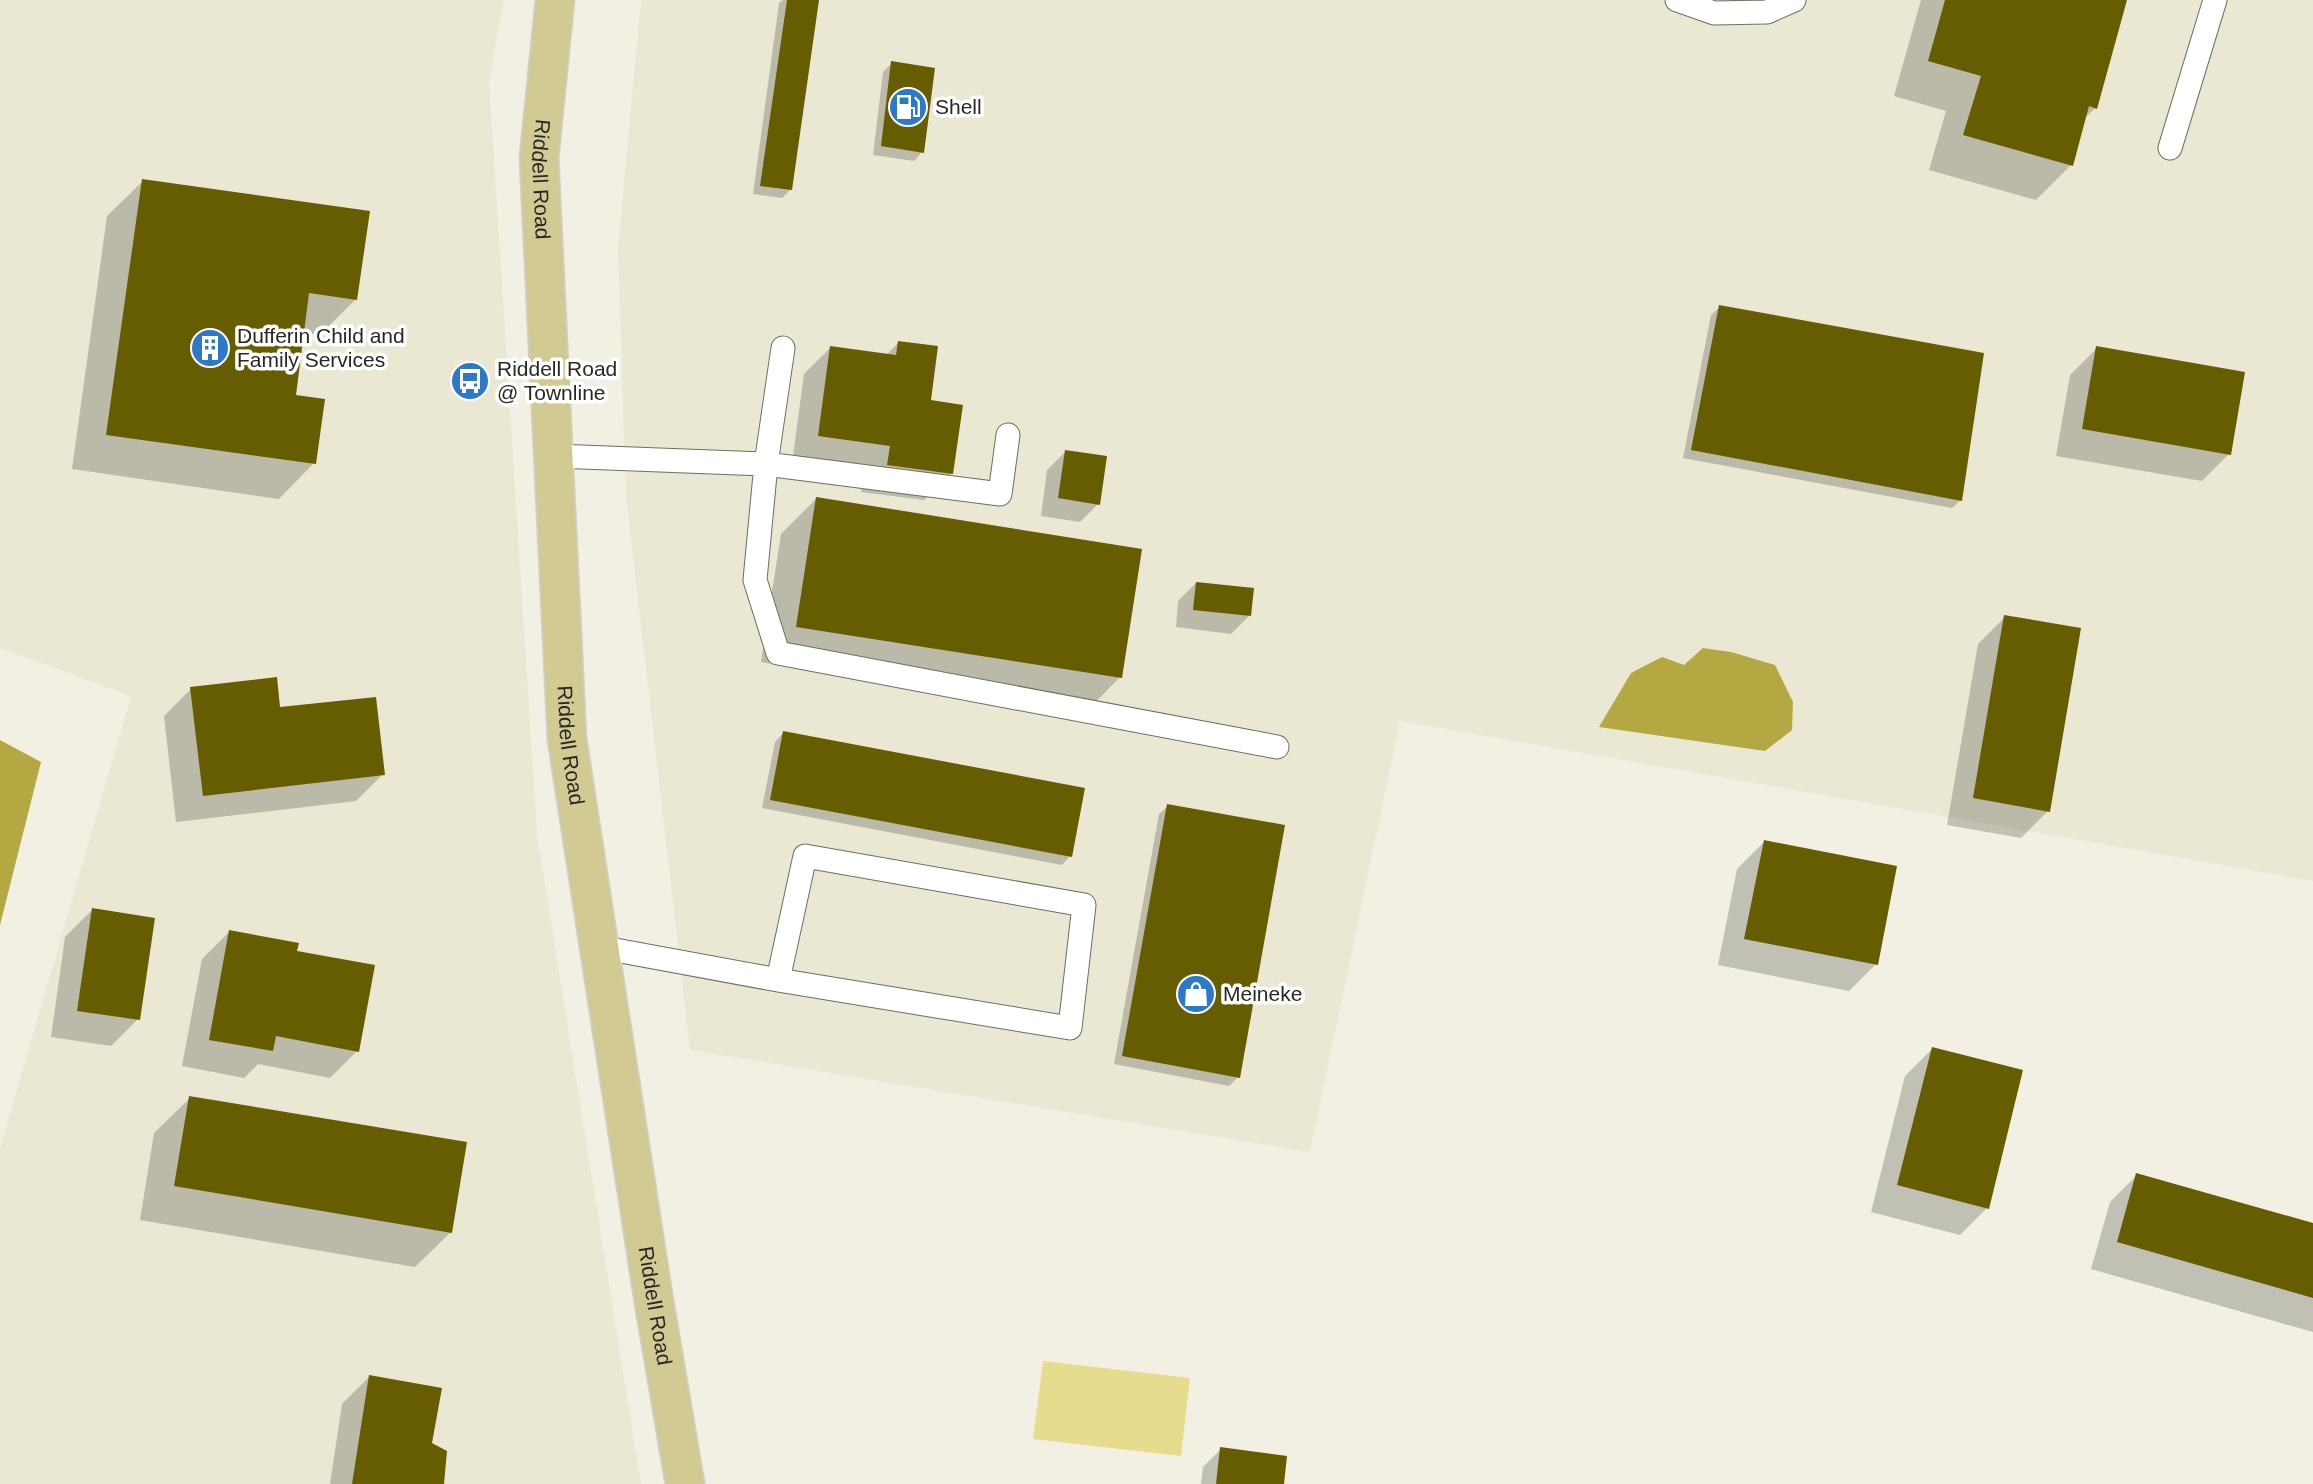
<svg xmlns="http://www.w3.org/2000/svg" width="2313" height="1484" font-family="Helvetica,sans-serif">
<rect width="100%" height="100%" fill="#f2f0e3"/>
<path fill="#eae8d3" d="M0,0H504L489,81L537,834L641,1484H0V1148L131,696L0,648Z
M641,0H2313V881L1400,721L1310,1152L690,1050L626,496L618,249Z"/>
<path fill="#e5dc8e" d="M1043,1361L1190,1378L1181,1456L1033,1439Z"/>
<path fill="#b4a842" d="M1703,648L1731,652L1775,665L1793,702L1792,730L1765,751L1599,727L1631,673L1662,657L1684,665Z
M0,740L41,762L0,925Z"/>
<path fill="#0003" d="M783,0H817L791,189L782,198L753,194L779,3Z
M1921,0H2125L2095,108L2084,119L2071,165L2036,200L1929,170L1946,111L1894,96Z
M892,63L922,152L914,161L873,155L883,72Z
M143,181L356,299L320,335L302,332L294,397L314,463L279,499L72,469L107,216Z
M1720,307L1961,500L1952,508L1683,458L1711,315Z
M899,342L929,402L952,473L924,500L861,492L864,473L792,463L804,374L831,347L886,355Z
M2097,348L2229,454L2202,481L2056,456L2070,375Z
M1066,451L1098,504L1080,522L1041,516L1047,470Z
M816,499L1120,677L1085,713L761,662L781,534Z
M1196,583L1249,616L1231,634L1176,627L1178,601Z
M2005,617L2048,811L2021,838L1947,825L1978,644Z
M191,689L383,774L356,801L176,822L164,716Z
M783,733L1070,856L1062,865L762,808L775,742Z
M1168,806L1238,1077L1229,1086L1114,1064L1159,814Z
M1764,842L1876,964L1849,991L1718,965L1737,869Z
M92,910L138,1019L111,1046L51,1037L65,937Z
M229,932L295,952L357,1051L330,1078L258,1064L244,1078L182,1066L202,959Z
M1932,1049L1987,1208L1960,1235L1871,1212L1905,1076Z
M190,1098L451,1232L415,1267L140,1220L154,1133Z
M2137,1175L2313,1225V1332L2091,1269L2110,1202Z
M369,1377L430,1444L442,1484H330L342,1404Z
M1221,1449L1282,1484H1201L1203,1467Z"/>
<path fill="#665c00" d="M787,0H819L792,190L760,186Z
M1945,0H2127L2097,109L2089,106L2073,166L1963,135L1981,76L1928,61Z
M891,61L935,68L924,153L881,146Z
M142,179L370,211L357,300L309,293L296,395L325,399L316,464L106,435Z
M1719,305L1984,353L1962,501L1691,450Z
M898,341L938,346L931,400L963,405L953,474L887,465L890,446L818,436L830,346L896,355Z
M2096,346L2245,372L2231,455L2082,429Z
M1065,450L1107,456L1100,505L1058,498Z
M816,497L1142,549L1122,678L796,627Z
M1196,582L1254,588L1251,616L1193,610Z
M2004,615L2081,628L2050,812L1973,798Z
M277,677L280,707L376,697L385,775L203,796L190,687Z
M783,731L1085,788L1072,857L770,800Z
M1167,804L1285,825L1240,1078L1122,1056Z
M1764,840L1897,866L1878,965L1744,939Z
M92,908L155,918L140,1020L77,1011Z
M229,930L299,943L297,951L375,965L359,1052L276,1036L273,1051L209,1040Z
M1932,1047L2023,1070L1989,1209L1897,1185Z
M189,1096L467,1142L452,1233L174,1186Z
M2136,1173L2313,1223V1298L2117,1242Z
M369,1375L442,1388L432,1443L447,1451L444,1484H352Z
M1220,1447L1287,1456L1284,1484H1216Z"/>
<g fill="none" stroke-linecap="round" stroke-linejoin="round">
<defs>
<path id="lane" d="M1677,0L1714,13L1767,12L1794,0
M2170,148L2215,0
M783,348L766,464L755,580L778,653L1277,747
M555,456L766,464L1000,494L1008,435
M599,947L778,980L1070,1028L1084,905L805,856L778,980"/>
<g id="primary">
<path id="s1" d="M555,0L539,158L567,739L654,1302L685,1484"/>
</g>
</defs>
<use href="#lane" stroke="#6f6e62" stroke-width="25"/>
<use href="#primary" stroke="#d0d0cf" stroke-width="41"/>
<use href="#lane" stroke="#fff" stroke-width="23"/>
<use href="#primary" stroke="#d1ca93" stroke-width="38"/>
</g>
<defs>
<symbol id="fuel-disc" viewBox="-11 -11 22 22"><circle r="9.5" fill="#2c79c9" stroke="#fff"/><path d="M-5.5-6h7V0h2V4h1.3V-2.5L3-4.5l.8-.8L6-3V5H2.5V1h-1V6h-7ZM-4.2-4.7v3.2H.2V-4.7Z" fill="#fff"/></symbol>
<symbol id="building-disc" viewBox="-11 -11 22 22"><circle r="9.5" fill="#2c79c9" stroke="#fff"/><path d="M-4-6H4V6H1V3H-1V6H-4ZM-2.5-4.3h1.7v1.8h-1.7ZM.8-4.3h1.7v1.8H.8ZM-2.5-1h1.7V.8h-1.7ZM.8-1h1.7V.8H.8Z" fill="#fff"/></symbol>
<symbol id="bus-disc" viewBox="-11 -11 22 22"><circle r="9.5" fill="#2c79c9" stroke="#fff"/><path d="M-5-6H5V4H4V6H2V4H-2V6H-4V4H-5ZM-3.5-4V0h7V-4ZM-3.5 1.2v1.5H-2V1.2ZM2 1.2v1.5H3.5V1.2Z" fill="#fff"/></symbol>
<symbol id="shop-disc" viewBox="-11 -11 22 22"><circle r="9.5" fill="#2c79c9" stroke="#fff"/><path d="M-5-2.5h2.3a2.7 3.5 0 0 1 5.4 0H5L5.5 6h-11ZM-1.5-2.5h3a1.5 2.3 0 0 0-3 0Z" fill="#fff"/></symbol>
</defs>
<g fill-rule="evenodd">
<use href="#fuel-disc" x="886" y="85" width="44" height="44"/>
<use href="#building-disc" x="188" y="326" width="44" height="44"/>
<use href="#bus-disc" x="448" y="359" width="44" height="44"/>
<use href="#shop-disc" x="1174" y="972" width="44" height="44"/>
</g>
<g text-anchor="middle" stroke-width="7" stroke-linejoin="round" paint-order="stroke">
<g font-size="21" fill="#282823" stroke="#fff" text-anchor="start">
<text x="935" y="114">Shell</text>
<text x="237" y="343">Dufferin Child and<tspan x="237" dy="24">Family Services</tspan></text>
<text x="497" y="376">Riddell Road<tspan x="497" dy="24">@ Townline</tspan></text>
<text x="1223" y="1001">Meineke</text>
</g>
<g font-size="21" fill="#282823" stroke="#fff">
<text dy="7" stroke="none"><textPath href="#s1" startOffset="180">Riddell Road</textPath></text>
<text dy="7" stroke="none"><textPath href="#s1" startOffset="747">Riddell Road</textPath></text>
<text dy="7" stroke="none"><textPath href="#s1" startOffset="1314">Riddell Road</textPath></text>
</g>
</g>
</svg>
